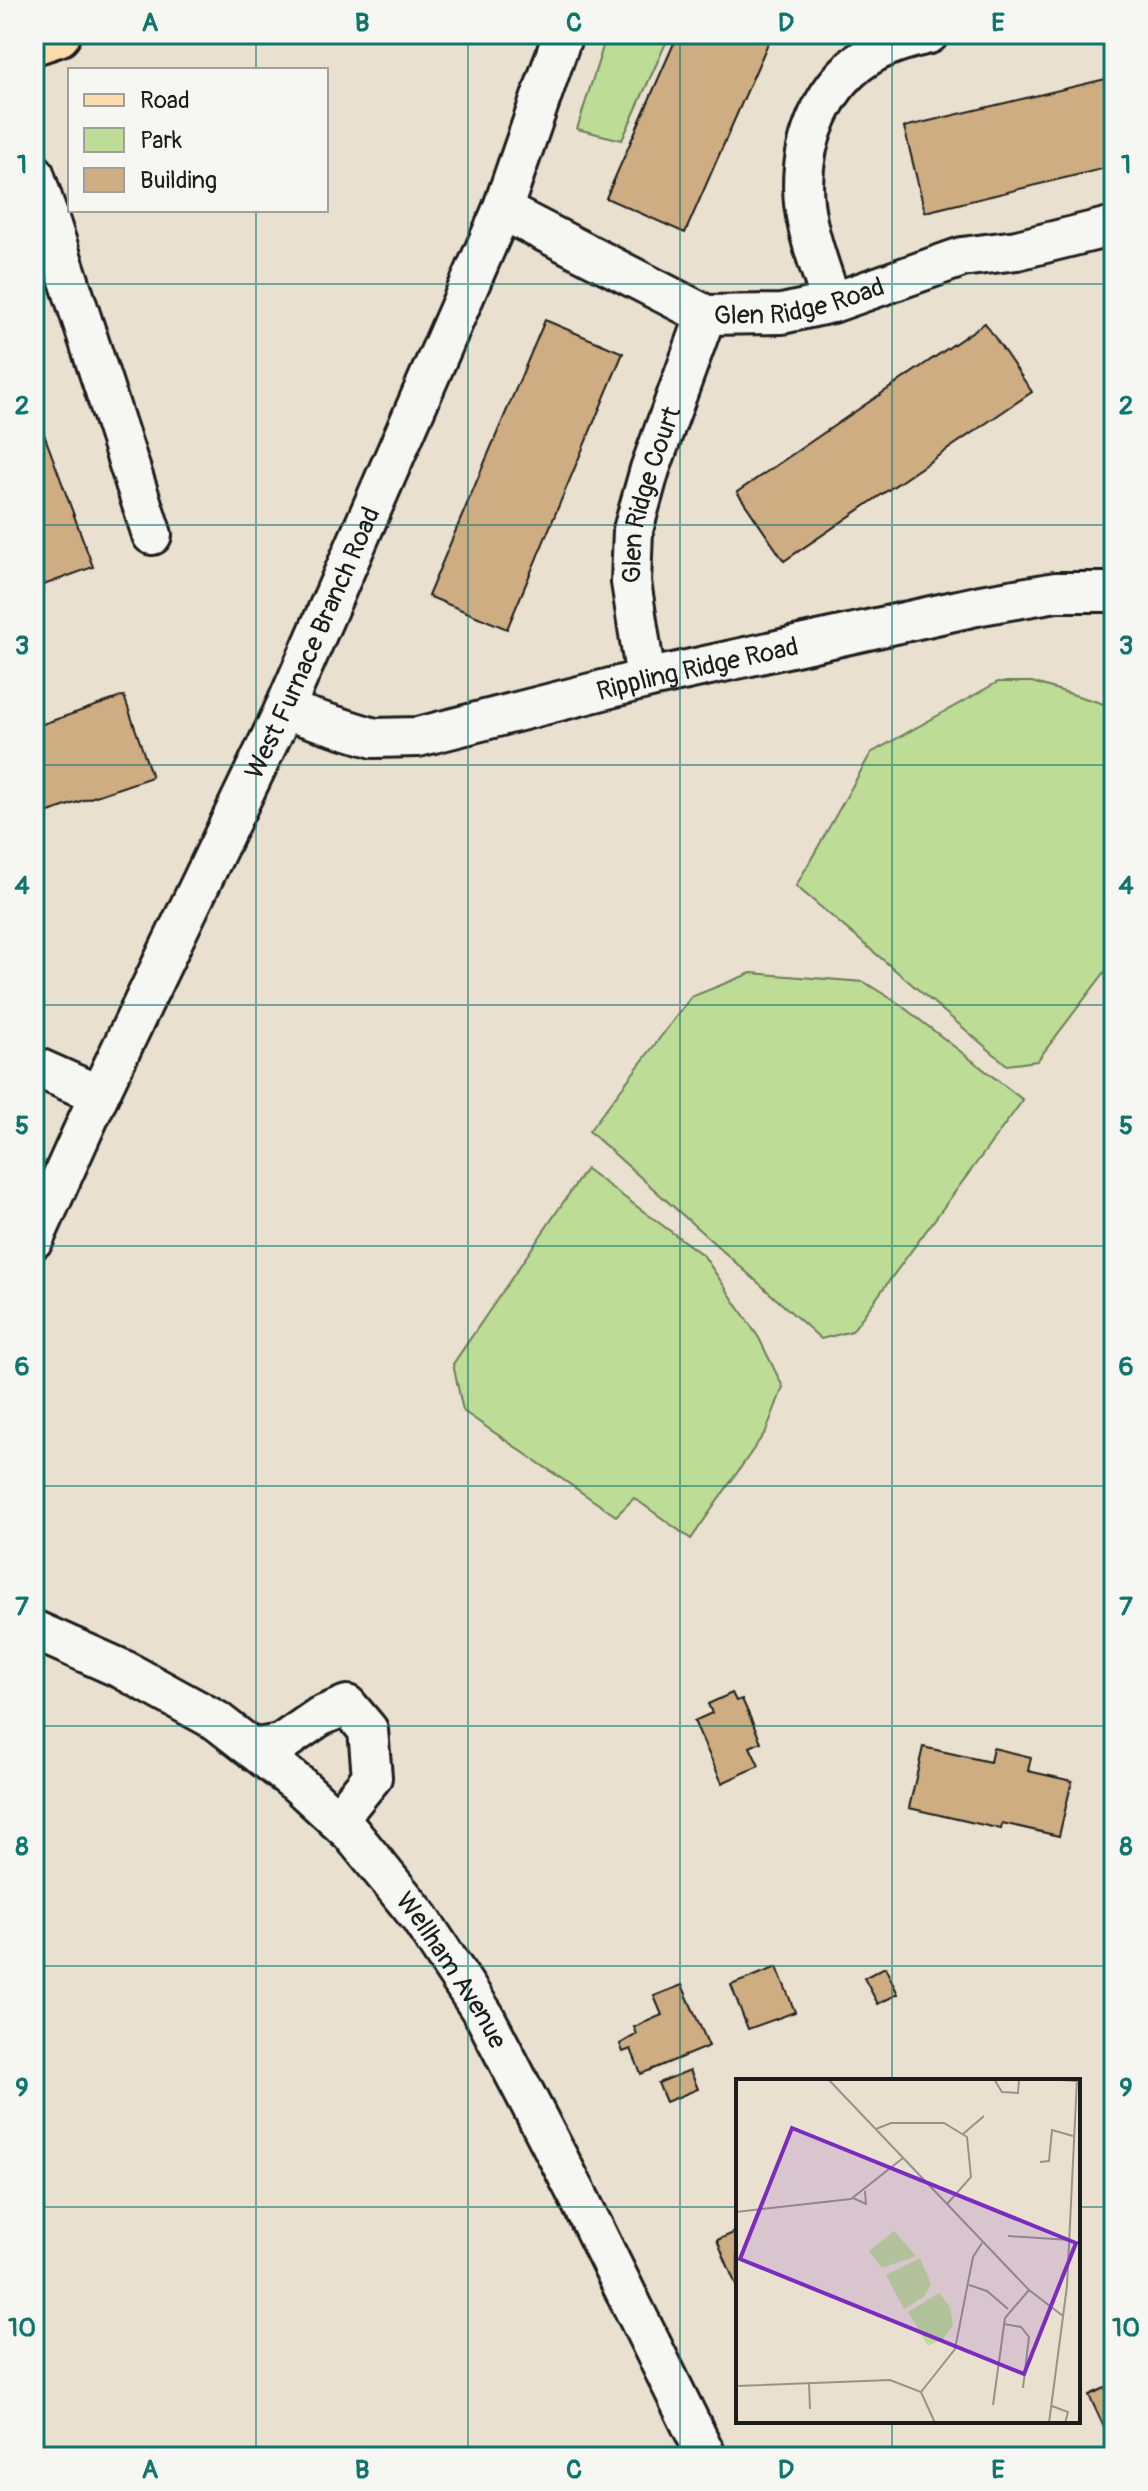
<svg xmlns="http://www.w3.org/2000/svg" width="1148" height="2491" font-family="Pangolin,sans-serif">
<rect width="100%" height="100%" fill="#eae0d0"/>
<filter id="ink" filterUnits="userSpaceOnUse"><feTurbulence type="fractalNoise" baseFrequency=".0125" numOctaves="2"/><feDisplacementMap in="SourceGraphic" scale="16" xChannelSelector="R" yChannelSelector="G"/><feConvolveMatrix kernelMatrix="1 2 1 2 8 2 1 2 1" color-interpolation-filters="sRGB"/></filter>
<g filter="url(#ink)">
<path fill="#bddd96" stroke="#6c7c59" stroke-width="2" d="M607,34H670L622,140L577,129Z
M998,682H1032L1114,707V960L1037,1061L1007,1065L796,886L871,753Z
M751,973L864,982L898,1003L1023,1100L852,1331L821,1339L589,1131L691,997Z
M586,1169L704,1256L759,1338L783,1387L766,1431L691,1539L634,1498L616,1516L463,1411L453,1364Z"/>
<path fill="#cdad81" stroke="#1c1c1c" stroke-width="2" d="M678,34H772L685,233L606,198Z
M1114,77V166L925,212L904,127Z
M545,320L623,353L507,629L428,596Z
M985,323L1032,392L784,561L737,492Z
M34,407L93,567L41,586L34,567Z
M124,696L152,777L34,817V727Z
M732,1693L736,1701L742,1699L761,1742L750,1747L759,1766L722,1783L694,1721L712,1713L708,1704Z
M923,1747L990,1762L993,1748L1031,1757L1028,1771L1072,1781L1059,1836L1002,1823L1001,1829L909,1808Z
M777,1967L795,2012L748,2029L731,1985Z
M885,1967L898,1994L878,2004L864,1978Z
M682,1985L709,2046L641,2074L631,2049L623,2052L620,2044L637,2034L634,2027L662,2015L654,1996Z
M690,2070L698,2089L666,2102L658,2083Z
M738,2231V2290L717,2240Z
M1114,2384V2439L1110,2440L1089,2395Z"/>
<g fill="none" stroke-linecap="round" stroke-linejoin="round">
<defs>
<g id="minor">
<path d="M34,173L152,535"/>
<path id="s1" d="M502,210L706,315L782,314L832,303L962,257L1017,250L1114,226"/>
<path d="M832,303C821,270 808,237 804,203C798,145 823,79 877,51C893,43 911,38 929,34"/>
<path id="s2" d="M646,679L631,582L633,530L650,469L706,315"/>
<path id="s3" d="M284,710L374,738L418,737L646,679L981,605L1056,592H1114"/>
<path d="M34,1066L99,1095"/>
<path id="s4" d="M34,1239L99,1095L284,710L502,210L563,34"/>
<path id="s5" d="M34,1630L124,1670L217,1721L298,1784L351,1833L420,1918L484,2015L577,2194L707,2457"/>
<path d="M253,1749L280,1744L319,1717L347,1705L368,1730L372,1777L337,1820"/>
</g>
<path id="major" d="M34,42L58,34"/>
</defs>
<use href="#minor" stroke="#1c1c1c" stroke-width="44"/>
<use href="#major" stroke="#1c1c1c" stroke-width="50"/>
<use href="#minor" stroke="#f6f6f2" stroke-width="38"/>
<use href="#major" stroke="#fcdcac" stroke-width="44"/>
</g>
</g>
<path fill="none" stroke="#0f766e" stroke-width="2" stroke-opacity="0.55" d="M256,34V70M468,34V2457M680,34V2457M892,34V2081M256,210V2457M34,284H1114M34,525H1114M34,765H1114M34,1005H1114M34,1246H1114M34,1486H1114M34,1726H1114M34,1966H1114M34,2207H738M1078,2207H1114M892,2421V2457"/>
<g text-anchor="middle" stroke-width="7" stroke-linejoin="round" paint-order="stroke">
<g font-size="26" fill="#1c1c1c" stroke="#f6f6f2">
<text dy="9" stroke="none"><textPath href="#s1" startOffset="324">Glen Ridge Road</textPath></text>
<text dy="9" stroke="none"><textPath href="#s2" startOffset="188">Glen Ridge Court</textPath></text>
<text dy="9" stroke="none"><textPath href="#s4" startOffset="658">West Furnace Branch Road</textPath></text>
<text dy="9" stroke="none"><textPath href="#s3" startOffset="426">Rippling Ridge Road</textPath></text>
<text dy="9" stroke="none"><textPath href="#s5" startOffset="550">Wellham Avenue</textPath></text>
</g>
</g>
<g transform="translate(736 2079)">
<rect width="344" height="344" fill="#eae0d0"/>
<path d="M158,152L180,177L146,189L133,172ZM184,179L195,205L189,217L168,230L150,196ZM203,214L214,228L217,246L208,259L192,267L172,233Z" fill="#bddd96"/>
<path fill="none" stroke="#989288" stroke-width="2" d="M92,0L293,211L327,237M258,0L266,13L282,14L283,0M311,0L340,2M140,50L155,44H208L231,58L235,98L211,125M227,55L248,37M304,83L313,82L316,51L337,57M117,119L130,125L129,112M0,133L115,120L167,79M272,157L334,161M233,206L251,212L272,230M0,208V250M268,245L285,248L293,258L287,309M73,304L74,330M0,307L154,301L185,313L199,344M185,313L219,270L237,178L246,164M257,326L269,239L293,211M316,327L332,333L329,344M313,344L331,207L341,0"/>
<path fill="#7b2cbf" fill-opacity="0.15" stroke="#7b2cbf" stroke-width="4" d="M56,49L340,164L288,295L4,180Z"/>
<rect width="344" height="344" fill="none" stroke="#1c1c1c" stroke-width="4"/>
</g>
<rect width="1148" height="2491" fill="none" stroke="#f6f6f2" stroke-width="88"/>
<rect x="68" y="68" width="260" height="144" fill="#f6f6f2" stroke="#9f9f9c" stroke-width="2"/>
<rect x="84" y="94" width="40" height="12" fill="#fcdcac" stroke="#9f9f9c" stroke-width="2"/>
<text x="140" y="108" font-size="24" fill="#1c1c1c">Road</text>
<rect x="84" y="128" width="40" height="24" fill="#bddd96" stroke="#9f9f9c" stroke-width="2"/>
<text x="140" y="148" font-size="24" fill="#1c1c1c">Park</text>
<rect x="84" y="168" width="40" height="24" fill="#cdad81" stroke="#9f9f9c" stroke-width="2"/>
<text x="140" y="188" font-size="24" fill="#1c1c1c">Building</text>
<rect x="44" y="44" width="1060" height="2403" fill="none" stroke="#0f766e" stroke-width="3"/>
<g font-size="26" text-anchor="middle" font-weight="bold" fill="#0f766e">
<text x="150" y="31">A</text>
<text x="362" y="31">B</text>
<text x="574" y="31">C</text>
<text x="786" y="31">D</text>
<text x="998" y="31">E</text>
<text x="22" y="173">1</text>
<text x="1126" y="173">1</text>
<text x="22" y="414">2</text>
<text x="1126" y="414">2</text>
<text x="22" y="654">3</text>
<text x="1126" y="654">3</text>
<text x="22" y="894">4</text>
<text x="1126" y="894">4</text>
<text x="22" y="1134">5</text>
<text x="1126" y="1134">5</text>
<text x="22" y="1375">6</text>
<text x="1126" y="1375">6</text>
<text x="22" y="1615">7</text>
<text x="1126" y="1615">7</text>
<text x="22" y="1855">8</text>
<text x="1126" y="1855">8</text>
<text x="22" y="2096">9</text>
<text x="1126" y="2096">9</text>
<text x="22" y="2336">10</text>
<text x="1126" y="2336">10</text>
<text x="150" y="2478">A</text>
<text x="362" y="2478">B</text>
<text x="574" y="2478">C</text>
<text x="786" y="2478">D</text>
<text x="998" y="2478">E</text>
</g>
</svg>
